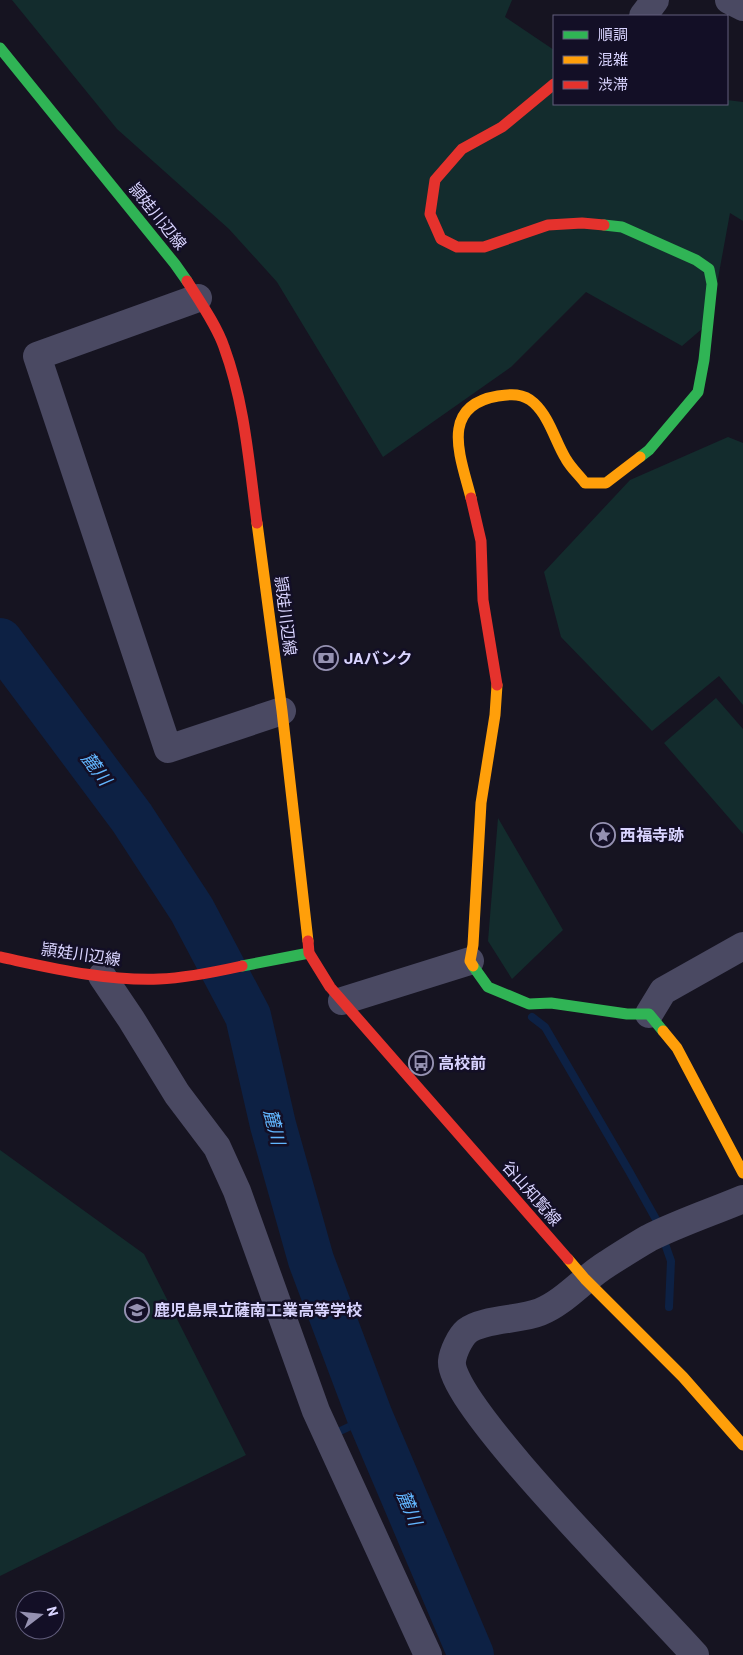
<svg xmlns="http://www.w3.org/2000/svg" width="743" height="1655" font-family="Barlow,'Noto Sans JP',sans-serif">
<rect width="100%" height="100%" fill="#161421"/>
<path fill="#132c2d" d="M12,0H512L505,17L554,50V104H727V100L743,102V221L730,213L710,322L682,346L586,292L511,367L383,457L277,282L229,229L117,129Z
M728,437L743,443V705L719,676L652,731L561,637L544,572L630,480Z
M716,698L743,729V834L664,743Z
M498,818L563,930L512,979L488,941Z
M0,1150L144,1254L246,1455L0,1576Z"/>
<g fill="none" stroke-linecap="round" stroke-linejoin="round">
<path stroke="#0d2144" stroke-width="8" d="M532,1017L545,1027L629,1171L657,1221
M664,1241L671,1261L669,1307
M338,1432L370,1417"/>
<path stroke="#0d2144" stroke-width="46" d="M0,641L132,818L192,910L248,1016L273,1125L311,1260L370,1417L471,1655"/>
<path stroke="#4a4962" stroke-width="28" d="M729,0L743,7
M643,16L655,0
M198,298L37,356L168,749L282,711
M102,976L131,1019L177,1094L217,1147L237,1191L316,1411L428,1655
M342,1001L470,961
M649,1014L663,991L743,946
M695,1655C657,1611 447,1404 452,1361C453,1352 460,1337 467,1331C482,1319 520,1320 540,1312C565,1302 584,1278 607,1264C621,1255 635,1246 649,1238C679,1223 712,1212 743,1199"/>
<path stroke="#30b455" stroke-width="11" d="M0,48L175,264L187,281
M604,225L622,227L696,260L709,269L712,284L704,360L698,392L649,450L640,457
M242,966L309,953
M473,966L488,987L529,1004L551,1003L627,1014H649L663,1031"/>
<path stroke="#ff9f0a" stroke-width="11" d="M471,498C461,458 438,406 498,396C511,394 523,393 534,403C550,418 555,441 566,459C571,468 579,475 585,483H606L640,457
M257,523L282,711L308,941
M473,966L470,961L473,945L481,803L495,715L497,685
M663,1031L677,1048L743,1173
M568,1259L585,1279L683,1377L743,1445"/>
<path stroke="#e5322d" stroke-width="11" d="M554,84L502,127L462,149L435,180L430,214L441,239L457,247H484L548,225L582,223L604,225
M187,281C199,300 217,326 224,347C245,404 249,464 257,523
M471,498L481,541L483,600L497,685
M308,941L309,953L330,987L568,1259
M0,957C52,968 105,981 159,979C187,978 215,972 242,966"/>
</g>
<defs>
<symbol id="bank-ring" viewBox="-11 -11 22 22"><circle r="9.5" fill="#130f26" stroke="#9591b1" stroke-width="1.5"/><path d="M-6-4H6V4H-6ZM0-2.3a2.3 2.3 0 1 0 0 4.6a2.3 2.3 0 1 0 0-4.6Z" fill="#9591b1"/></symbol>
<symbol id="sight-ring" viewBox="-11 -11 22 22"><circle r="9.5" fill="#130f26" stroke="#9591b1" stroke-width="1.5"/><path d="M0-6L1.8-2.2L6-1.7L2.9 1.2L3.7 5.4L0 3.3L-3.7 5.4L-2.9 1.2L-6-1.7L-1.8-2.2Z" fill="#9591b1"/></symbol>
<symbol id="bus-ring" viewBox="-11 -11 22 22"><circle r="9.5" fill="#130f26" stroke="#9591b1" stroke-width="1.5"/><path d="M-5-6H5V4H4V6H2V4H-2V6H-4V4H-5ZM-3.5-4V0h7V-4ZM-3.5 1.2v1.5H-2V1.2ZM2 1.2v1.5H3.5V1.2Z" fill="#9591b1"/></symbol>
<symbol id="school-ring" viewBox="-11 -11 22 22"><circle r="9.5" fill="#130f26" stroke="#9591b1" stroke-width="1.5"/><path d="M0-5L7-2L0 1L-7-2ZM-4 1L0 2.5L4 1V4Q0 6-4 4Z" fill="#9591b1"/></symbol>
</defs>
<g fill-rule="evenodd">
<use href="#bank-ring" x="312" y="644" width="28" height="28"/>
<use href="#sight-ring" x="589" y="821" width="28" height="28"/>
<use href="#bus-ring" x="407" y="1049" width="28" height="28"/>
<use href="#school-ring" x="123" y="1296" width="28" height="28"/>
</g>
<g text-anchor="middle" stroke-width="5" stroke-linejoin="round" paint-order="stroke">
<g font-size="16" fill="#d9d4ff" stroke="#130f26">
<text transform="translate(158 216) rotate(51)" y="6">頴娃川辺線</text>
<text transform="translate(286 616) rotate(83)" y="6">頴娃川辺線</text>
<text transform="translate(81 954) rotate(8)" y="6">頴娃川辺線</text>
<text transform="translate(532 1193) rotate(49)" y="6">谷山知覧線</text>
</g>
<g font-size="16" font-weight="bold" fill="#d9d4ff" stroke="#130f26" text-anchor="start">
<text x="344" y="664">JAバンク</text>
<text x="620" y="841">西福寺跡</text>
<text x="438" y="1069">高校前</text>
<text x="154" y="1316">鹿児島県立薩南工業高等学校</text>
</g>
<g font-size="18" font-style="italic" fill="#62b6ff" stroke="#130f26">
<text transform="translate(96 769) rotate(53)" y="6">麓川</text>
<text transform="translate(274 1127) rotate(76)" y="6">麓川</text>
<text transform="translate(409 1508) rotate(67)" y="6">麓川</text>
</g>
</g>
<rect x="553" y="15" width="175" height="90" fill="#130f26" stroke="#625e7d"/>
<rect x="563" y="31" width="25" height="8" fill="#30b455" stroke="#625e7d"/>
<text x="598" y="40" font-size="15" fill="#d9d4ff">順調</text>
<rect x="563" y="56" width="25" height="8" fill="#ff9f0a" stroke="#625e7d"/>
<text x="598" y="65" font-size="15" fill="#d9d4ff">混雑</text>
<rect x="563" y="81" width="25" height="8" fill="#e5322d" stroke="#625e7d"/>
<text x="598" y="90" font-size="15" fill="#d9d4ff">渋滞</text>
<g transform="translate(40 1615) rotate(74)"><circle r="24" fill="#130f26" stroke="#625e7d"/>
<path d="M0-4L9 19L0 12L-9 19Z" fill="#9591b1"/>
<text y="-8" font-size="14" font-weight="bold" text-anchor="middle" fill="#d9d4ff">N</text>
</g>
</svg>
